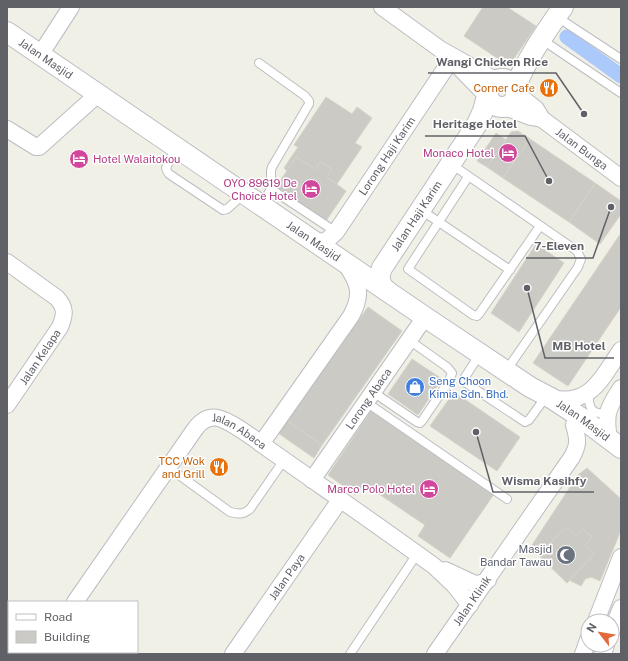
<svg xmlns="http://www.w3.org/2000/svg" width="628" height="661" font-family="'Public Sans',sans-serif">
<rect width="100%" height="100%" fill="#f0f0e7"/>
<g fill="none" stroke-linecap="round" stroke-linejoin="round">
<path stroke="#acc9fb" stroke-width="15" d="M567,37L621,76"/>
</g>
<path fill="#cccac4" stroke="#d5d3c6" d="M483,7H507L536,26L509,66L464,36Z
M326,97L352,114L357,107L372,118L355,143L362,147L337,184L327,177L332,169L320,162L315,169L296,157L287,171L284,168L298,147L294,145Z
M518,131L530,139L503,178L487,167L511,132Z
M496,133L506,140L487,167L477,161Z
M530,139L595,183L569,222L503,178Z
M296,157L315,169L320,162L332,169L327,177L346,191L326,221L276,187Z
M595,183L621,201V214L600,244L569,222Z
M621,233V307L568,386L533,363Z
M536,244L564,263L519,332L491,313Z
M368,307L402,331L322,445L287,421Z
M412,359L442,379L418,415L388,394Z
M454,392L520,437L497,471L430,426Z
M371,411L494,494L450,558L418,536L425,525L364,484L356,495L328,475Z
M287,421L322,445L314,458L278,433Z
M587,468L621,499V530L600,581L591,577L585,579L581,586L569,580L594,554L585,545L592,537L583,529L576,537L566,527L542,551L532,545L578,475Z
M566,527L576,537L583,529L592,537L585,545L594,554L567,583L538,555Z"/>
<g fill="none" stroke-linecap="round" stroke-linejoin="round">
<defs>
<path id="service" d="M557,17L621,59
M541,39L621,93
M259,63L305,96L309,101V104L272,167L271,171V189L261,205
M176,147L166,168L167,171L169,174L223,210L227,209L244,194
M451,164L577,251L581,259L578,267L506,371
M468,177L408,269L473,315L477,316L479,314L540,226
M271,189L336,232
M421,210L510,270
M480,354L465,377L466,383L525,422L529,420L542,402
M373,392L417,422L420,423L422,421L449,381L452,373L447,367L409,340
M589,393C588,406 591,417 608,412
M366,402L507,499
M168,467L230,512C238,514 243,515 250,509L284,460
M350,654L417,554"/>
<g id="minor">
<path d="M382,7L440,49L495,80"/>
<path d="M40,55L71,7"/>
<path d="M456,64L487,96"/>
<path id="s1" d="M516,93L536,109L542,119L621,178"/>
<path d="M505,107L531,117L542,119"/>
<path d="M7,129L36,147H39L98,94"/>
<path id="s2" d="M314,242L326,241L336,232L451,60"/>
<path d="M7,262L57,298C66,308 65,315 60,327L7,405"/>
<path d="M551,398C591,407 602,377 621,350"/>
<path d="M609,439C605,414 607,409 621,388"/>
<path d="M261,444L351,316C363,294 359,283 345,263"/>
<path id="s3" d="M312,480L425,317"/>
<path d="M445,570L475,584L483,583L488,580"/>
<path id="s4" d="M75,602L195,429C201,421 208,416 218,418C233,421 266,448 280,457C331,493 383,529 434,566L454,585L470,605"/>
<path d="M596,621L621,557"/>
<path d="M612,630L621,608"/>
<path d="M40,654L41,652"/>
<path id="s5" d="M233,654L340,500"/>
<path id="s6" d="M435,654L572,457C579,444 578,439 574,425"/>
<path d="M583,654L588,640"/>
<path d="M603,654L606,645"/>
</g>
<g id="tertiary">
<path id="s7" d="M7,32L425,317L530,387L551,398L580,417L621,448"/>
<circle cx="502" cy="93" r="14"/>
<path d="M515,88C527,58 545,33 563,7"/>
<path id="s8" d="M387,291C379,284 378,278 382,268L477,124L483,111L487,96"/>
</g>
</defs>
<use href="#service" stroke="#bcbdc2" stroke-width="10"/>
<use href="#minor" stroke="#bcbdc2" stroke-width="18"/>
<use href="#tertiary" stroke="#bcbdc2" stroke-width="22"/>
<use href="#service" stroke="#fff" stroke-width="8"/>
<use href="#minor" stroke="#fff" stroke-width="16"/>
<use href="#tertiary" stroke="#fff" stroke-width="20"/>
</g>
<defs>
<symbol id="restaurant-disc" viewBox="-11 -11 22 22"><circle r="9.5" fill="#e8710a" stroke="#fff"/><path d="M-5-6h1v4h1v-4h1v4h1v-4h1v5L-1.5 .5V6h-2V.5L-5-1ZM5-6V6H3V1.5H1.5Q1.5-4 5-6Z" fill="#fff"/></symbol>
<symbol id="hotel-disc" viewBox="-11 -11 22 22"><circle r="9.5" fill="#d1479c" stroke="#fff"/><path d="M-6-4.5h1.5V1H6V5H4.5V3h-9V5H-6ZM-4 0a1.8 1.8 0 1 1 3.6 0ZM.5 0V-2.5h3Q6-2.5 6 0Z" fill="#fff"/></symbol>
<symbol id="shop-disc" viewBox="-11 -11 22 22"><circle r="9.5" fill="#3f7fe0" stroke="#fff"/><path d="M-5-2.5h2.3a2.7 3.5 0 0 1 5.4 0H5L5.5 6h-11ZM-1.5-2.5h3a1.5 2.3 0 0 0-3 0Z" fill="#fff"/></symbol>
<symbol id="mosque-disc" viewBox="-11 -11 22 22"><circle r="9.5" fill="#6b7280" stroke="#fff"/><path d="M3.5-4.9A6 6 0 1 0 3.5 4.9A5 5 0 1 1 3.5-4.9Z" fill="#fff"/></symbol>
</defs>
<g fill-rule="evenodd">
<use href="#restaurant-disc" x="538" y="77" width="22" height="22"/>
<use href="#hotel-disc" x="497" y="142" width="22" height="22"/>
<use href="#hotel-disc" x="68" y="148" width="22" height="22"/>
<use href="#hotel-disc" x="300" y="178" width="22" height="22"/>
<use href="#shop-disc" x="404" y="376" width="22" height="22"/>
<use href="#restaurant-disc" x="208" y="456" width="22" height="22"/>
<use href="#hotel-disc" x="418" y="478" width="22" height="22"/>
<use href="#mosque-disc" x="555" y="544" width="22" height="22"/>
</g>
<g text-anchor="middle" stroke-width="3" stroke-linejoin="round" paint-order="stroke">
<g font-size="11" fill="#5f6167" stroke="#fff">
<text dy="4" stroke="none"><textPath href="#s7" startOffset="47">Jalan Masjid</textPath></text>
<text dy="4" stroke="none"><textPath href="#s1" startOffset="87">Jalan Bunga</textPath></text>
<text dy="4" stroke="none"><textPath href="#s2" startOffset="117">Lorong Haji Karim</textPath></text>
<text dy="4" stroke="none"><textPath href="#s8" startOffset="88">Jalan Haji Karim</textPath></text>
<text dy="4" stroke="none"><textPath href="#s7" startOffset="371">Jalan Masjid</textPath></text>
<text transform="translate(40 357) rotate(-56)" y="4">Jalan Kelapa</text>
<text dy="4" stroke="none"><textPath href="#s3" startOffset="99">Lorong Abaca</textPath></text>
<text dy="4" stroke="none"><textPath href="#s7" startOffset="695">Jalan Masjid</textPath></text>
<text dy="4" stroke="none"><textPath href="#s4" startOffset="262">Jalan Abaca</textPath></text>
<text dy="4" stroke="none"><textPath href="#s5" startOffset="94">Jalan Paya</textPath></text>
<text dy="4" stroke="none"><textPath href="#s6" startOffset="65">Jalan Klinik</textPath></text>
</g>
<g font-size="11" fill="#c56008" stroke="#fff" text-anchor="end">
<text x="535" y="92">Corner Cafe</text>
<text x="205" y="465">TCC Wok<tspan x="205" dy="13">and Grill</tspan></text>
</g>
<g font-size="11" fill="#b23c85" stroke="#fff" text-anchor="end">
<text x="494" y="157">Monaco Hotel</text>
<text x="93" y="163" text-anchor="start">Hotel Walaitokou</text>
<text x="297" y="187">OYO 89619 De<tspan x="297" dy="13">Choice Hotel</tspan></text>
<text x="415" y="493">Marco Polo Hotel</text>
</g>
<g font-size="11" fill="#366cbe" stroke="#fff" text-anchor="start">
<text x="429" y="385">Seng Choon<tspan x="429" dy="13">Kimia Sdn. Bhd.</tspan></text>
</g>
<g font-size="11" fill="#5b616d" stroke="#fff" text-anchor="end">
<text x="552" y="553">Masjid<tspan x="552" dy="13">Bandar Tawau</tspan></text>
</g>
</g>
<path fill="none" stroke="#5f6167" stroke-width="1.5" d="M584 114L556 73H428M549 181L525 136H425M611 207L593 258H526M527 288L545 358H614M476 432L493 492H594"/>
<g fill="#5f6167" stroke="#fff" stroke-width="1.5">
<circle cx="584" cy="114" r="4"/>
<circle cx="549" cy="181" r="4"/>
<circle cx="611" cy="207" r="4"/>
<circle cx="527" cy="288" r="4"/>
<circle cx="476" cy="432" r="4"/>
</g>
<g font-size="12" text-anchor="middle" font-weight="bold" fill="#5f6167" stroke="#fff" stroke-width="3" stroke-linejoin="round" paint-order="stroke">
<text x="492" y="66">Wangi Chicken Rice</text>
<text x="475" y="128">Heritage Hotel</text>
<text x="559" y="250">7-Eleven</text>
<text x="579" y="350">MB Hotel</text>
<text x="544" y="485">Wisma Kasihfy</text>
</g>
<rect width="628" height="661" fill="none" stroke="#5f6167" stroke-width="16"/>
<rect x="8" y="601" width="130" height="52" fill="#ffffff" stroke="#bfc0c2"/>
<rect x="16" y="614" width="20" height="6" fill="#ffffff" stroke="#bfc0c2"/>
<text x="44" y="621" font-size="12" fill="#5f6167">Road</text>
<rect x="16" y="631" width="20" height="12" fill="#cccac4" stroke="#bfc0c2"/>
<text x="44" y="641" font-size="12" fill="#5f6167">Building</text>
<g transform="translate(600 633) rotate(301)"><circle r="19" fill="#ffffff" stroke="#bfc0c2"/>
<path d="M0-3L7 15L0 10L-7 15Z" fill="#e2693b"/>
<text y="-6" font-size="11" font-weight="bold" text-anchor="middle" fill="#5f6167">N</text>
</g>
</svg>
